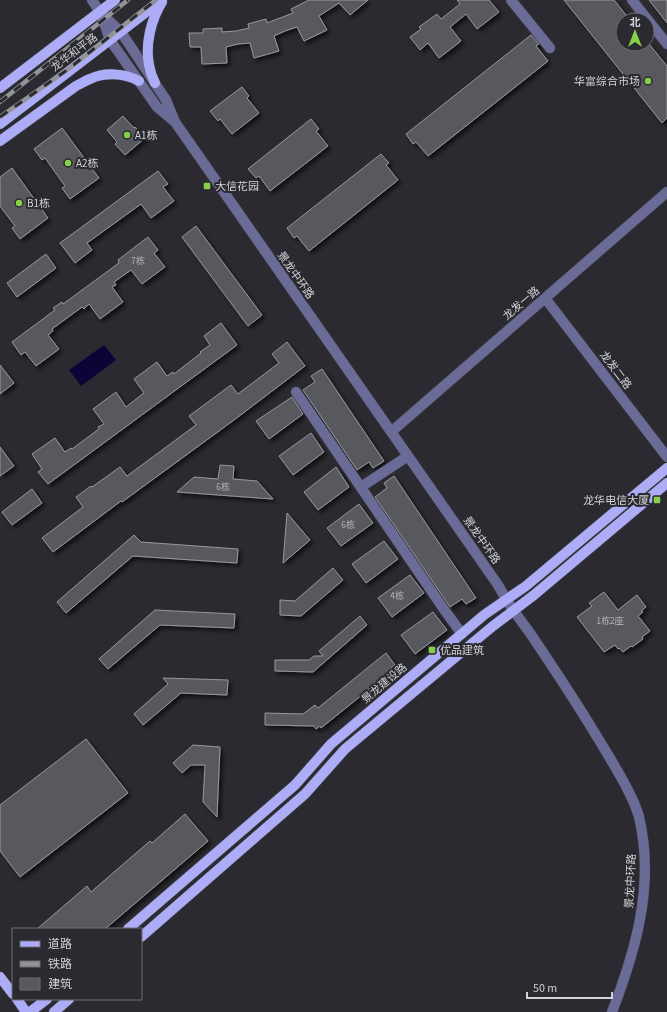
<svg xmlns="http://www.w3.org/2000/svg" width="667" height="1012" font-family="'Source Sans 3','Noto Sans SC',sans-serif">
<defs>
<filter id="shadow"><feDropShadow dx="3" dy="3" stdDeviation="2" flood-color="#0009"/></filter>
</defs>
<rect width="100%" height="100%" fill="#2a2a30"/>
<path fill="#0e0336" d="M104,345L116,360L81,386L69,370Z"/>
<path fill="#58595f" stroke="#97989e" filter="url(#shadow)" d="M309,0H368L350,15L339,3L319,16L327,30L304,41L297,27L285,31L274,36L279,51L254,58L250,43L238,44L226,47L227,63L202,64L201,47H190L189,33H203V29L222,28V32L236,31L249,28L248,24L266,19L267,23L293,13L291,9Z
M457,0H489L499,12L477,29L466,14L450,27L461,41L439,58L428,43L420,50L410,37L421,29L419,27L437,14L441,19L460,4Z
M564,0H614L630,20H623V44H649L667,66V118L662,123Z
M649,0H667V23Z
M531,35L539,44L536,46L548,61L428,156L416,142L413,144L406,134Z
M242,87L249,96L247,98L259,113L232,134L220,119L218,121L210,111Z
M123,116L134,128L135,127L145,138L125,155L115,144L117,142L107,130Z
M311,119L319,129L316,131L328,146L270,191L259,176L256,178L248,169Z
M62,128L99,178L70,199L62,188L65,186L45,158L42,160L34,149Z
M381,154L389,163L386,165L398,180L309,251L297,236L294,238L287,228Z
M12,168L48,218L20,239L12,228L15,226L0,206V177Z
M158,171L168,184L163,187L174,201L151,218L141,204L87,243L92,250L75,263L60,243Z
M196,226L262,315L248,326L182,237Z
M148,237L158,250L154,253L165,267L142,284L131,270L114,282L116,285L112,287L123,302L100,319L89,304L84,309L82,307L52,329L53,331L48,335L59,349L36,366L25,352L21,355L12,342L55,310L53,308L62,302L63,304L119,263L118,260Z
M46,254L56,268L17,297L7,283Z
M221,323L237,345L48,484L38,472L42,469L32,454L55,438L65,452L71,448L72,449L99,429L98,427L104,424L93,409L116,392L126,407L144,393L134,379L157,362L167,376L173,372L174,374L201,353L200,352L210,345L204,336Z
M287,342L305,366L234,420L122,502L121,501L53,552L42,538L83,507L76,497L91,486L92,487L120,467L127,476L196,425L189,416L231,385L238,394L279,363L272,354Z
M0,365L14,383L0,394Z
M322,369L384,461L373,468L369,462L357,470L303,390L315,382L311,376Z
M292,397L303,414L269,439L256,421Z
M311,433L324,452L293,475L279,456Z
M0,447L14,466L0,476Z
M220,465L234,466L233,479L257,481L273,499L177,492L194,477L218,479Z
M336,467L349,487L318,510L304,492Z
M394,476L476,598L466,604L462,599L450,607L375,497L387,488L384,483Z
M32,489L42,503L12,525L2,512Z
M359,504L373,523L341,546L327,528Z
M287,513L310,540L283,563Z
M134,535L141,542L238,549L237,563L133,556L66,613L57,602Z
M384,541L398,559L366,583L352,564Z
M333,568L343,580L301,616L280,615V600L295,601Z
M410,575L424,593L392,617L378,598Z
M604,592L618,610L637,595L646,607L641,611L643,612L638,616L650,631L642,637L643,639L632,647L631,646L623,652L619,648L618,649L615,645L604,652L577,617L592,606L589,603Z
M155,610L235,614L234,628L160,625L108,669L99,659Z
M433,612L447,630L415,654L401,635Z
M360,616L367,625L313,672L275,671V660H309L314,656H323L319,651Z
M386,653L395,665L391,668L393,670L321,728L320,726L316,729L314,726L265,725V713L303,714L315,705L318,708Z
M163,678L228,680L227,695L181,693L143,725L134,714L168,684Z
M86,739L128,793L20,877L0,851V805Z
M193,745L220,747L217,817L203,802L205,765H191L182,773L173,763Z
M185,814L208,841L105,929H37L87,886L91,892L150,841L152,843Z"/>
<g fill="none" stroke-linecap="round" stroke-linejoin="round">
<defs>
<path id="minor" d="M92,0L100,12L121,32L166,100L175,122L498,585C503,594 508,603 514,611C520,620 526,627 532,636C557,673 582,711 605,750C616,768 626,784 634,803C636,808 638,813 639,817C655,884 636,950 612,1012
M511,0L550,48
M632,0L667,44
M101,14L110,40L157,107L175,122
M545,298L667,457
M296,392L443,608L462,634
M391,432L667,192
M361,487L408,456"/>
<path id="major" d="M155,83C152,77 150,71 149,65C145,44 151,20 162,2
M0,88L115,0
M0,124L162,0
M0,141L76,86C80,84 85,81 90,79C105,72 124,73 139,81
M128,929L295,785L331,744L484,615L526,586L667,468
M141,937L305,794L345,749L493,626L534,595L667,483
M0,977L13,994
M17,999L26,1012
M30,1012L47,999
M54,1012L69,999"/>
</defs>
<use href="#minor" stroke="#45454a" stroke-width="11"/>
<use href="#major" stroke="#45454a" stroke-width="11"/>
<use href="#minor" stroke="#6a6b97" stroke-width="10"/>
<use href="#major" stroke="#acadf6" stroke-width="10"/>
<defs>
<path id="rail" d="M0,102L128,0
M0,117L67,70L156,0"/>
</defs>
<use href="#rail" stroke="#929397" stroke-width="4.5"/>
<use href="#rail" stroke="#2a2a30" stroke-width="3" stroke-dasharray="9" stroke-linecap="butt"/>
</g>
<g fill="#88cf49" stroke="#2a2a30" stroke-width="1.5">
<circle cx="648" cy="81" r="4"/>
<circle cx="127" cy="135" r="4"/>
<circle cx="68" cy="163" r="4"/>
<rect x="203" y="182" width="8" height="8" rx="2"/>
<circle cx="19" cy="203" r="4"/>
<rect x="653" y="496" width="8" height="8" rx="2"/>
<rect x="428" y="646" width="8" height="8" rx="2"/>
</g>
<g text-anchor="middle" stroke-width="4" stroke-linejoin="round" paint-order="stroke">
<g font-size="9" fill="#b3b4b8">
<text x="138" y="264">7栋</text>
<text x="223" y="490">6栋</text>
<text x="348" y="528">6栋</text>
<text x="397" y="599">4栋</text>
<text x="610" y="624">1栋2座</text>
</g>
<g font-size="11" fill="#d1d2d5" stroke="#2a2a30">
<text transform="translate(74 52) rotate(-37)" y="4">龙华和平路</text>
<text transform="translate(296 275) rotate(55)" y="4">景龙中环路</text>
<text transform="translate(521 303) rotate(-41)" y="4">龙发一路</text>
<text transform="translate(616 370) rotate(53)" y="4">龙发二路</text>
<text transform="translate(482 540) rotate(55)" y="4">景龙中环路</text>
<text transform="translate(384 683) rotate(-40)" y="4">景龙建设路</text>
<text transform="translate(630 881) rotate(-87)" y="4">景龙中环路</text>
</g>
<g font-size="11" fill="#d1d2d5" stroke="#2a2a30" text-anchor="start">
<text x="640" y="85" text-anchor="end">华富综合市场</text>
<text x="135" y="139">A1栋</text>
<text x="76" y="167">A2栋</text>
<text x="215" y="190">大信花园</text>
<text x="27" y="207">B1栋</text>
<text x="649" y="504" text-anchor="end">龙华电信大厦</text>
<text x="440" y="654">优品建筑</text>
</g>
</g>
<rect x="12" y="928" width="130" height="72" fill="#2a2a30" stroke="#6d6d72"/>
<rect x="20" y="941" width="20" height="6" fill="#acadf6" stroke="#6d6d72"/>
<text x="48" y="948" font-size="12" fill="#d1d2d5">道路</text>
<rect x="20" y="961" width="20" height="6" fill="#929397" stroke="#6d6d72"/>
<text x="48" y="968" font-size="12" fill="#d1d2d5">铁路</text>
<rect x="20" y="978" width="20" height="12" fill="#58595f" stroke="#6d6d72"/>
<text x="48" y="988" font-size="12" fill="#d1d2d5">建筑</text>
<g transform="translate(635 32)"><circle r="19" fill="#2a2a30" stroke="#6d6d72"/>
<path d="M0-3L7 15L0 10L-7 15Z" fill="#88cf49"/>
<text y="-6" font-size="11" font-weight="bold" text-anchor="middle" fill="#d1d2d5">北</text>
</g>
<path d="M527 992v6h85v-6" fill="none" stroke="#d1d2d5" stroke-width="2"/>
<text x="533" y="992" font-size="12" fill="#d1d2d5" stroke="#2a2a30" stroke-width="3" paint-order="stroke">50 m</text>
</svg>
